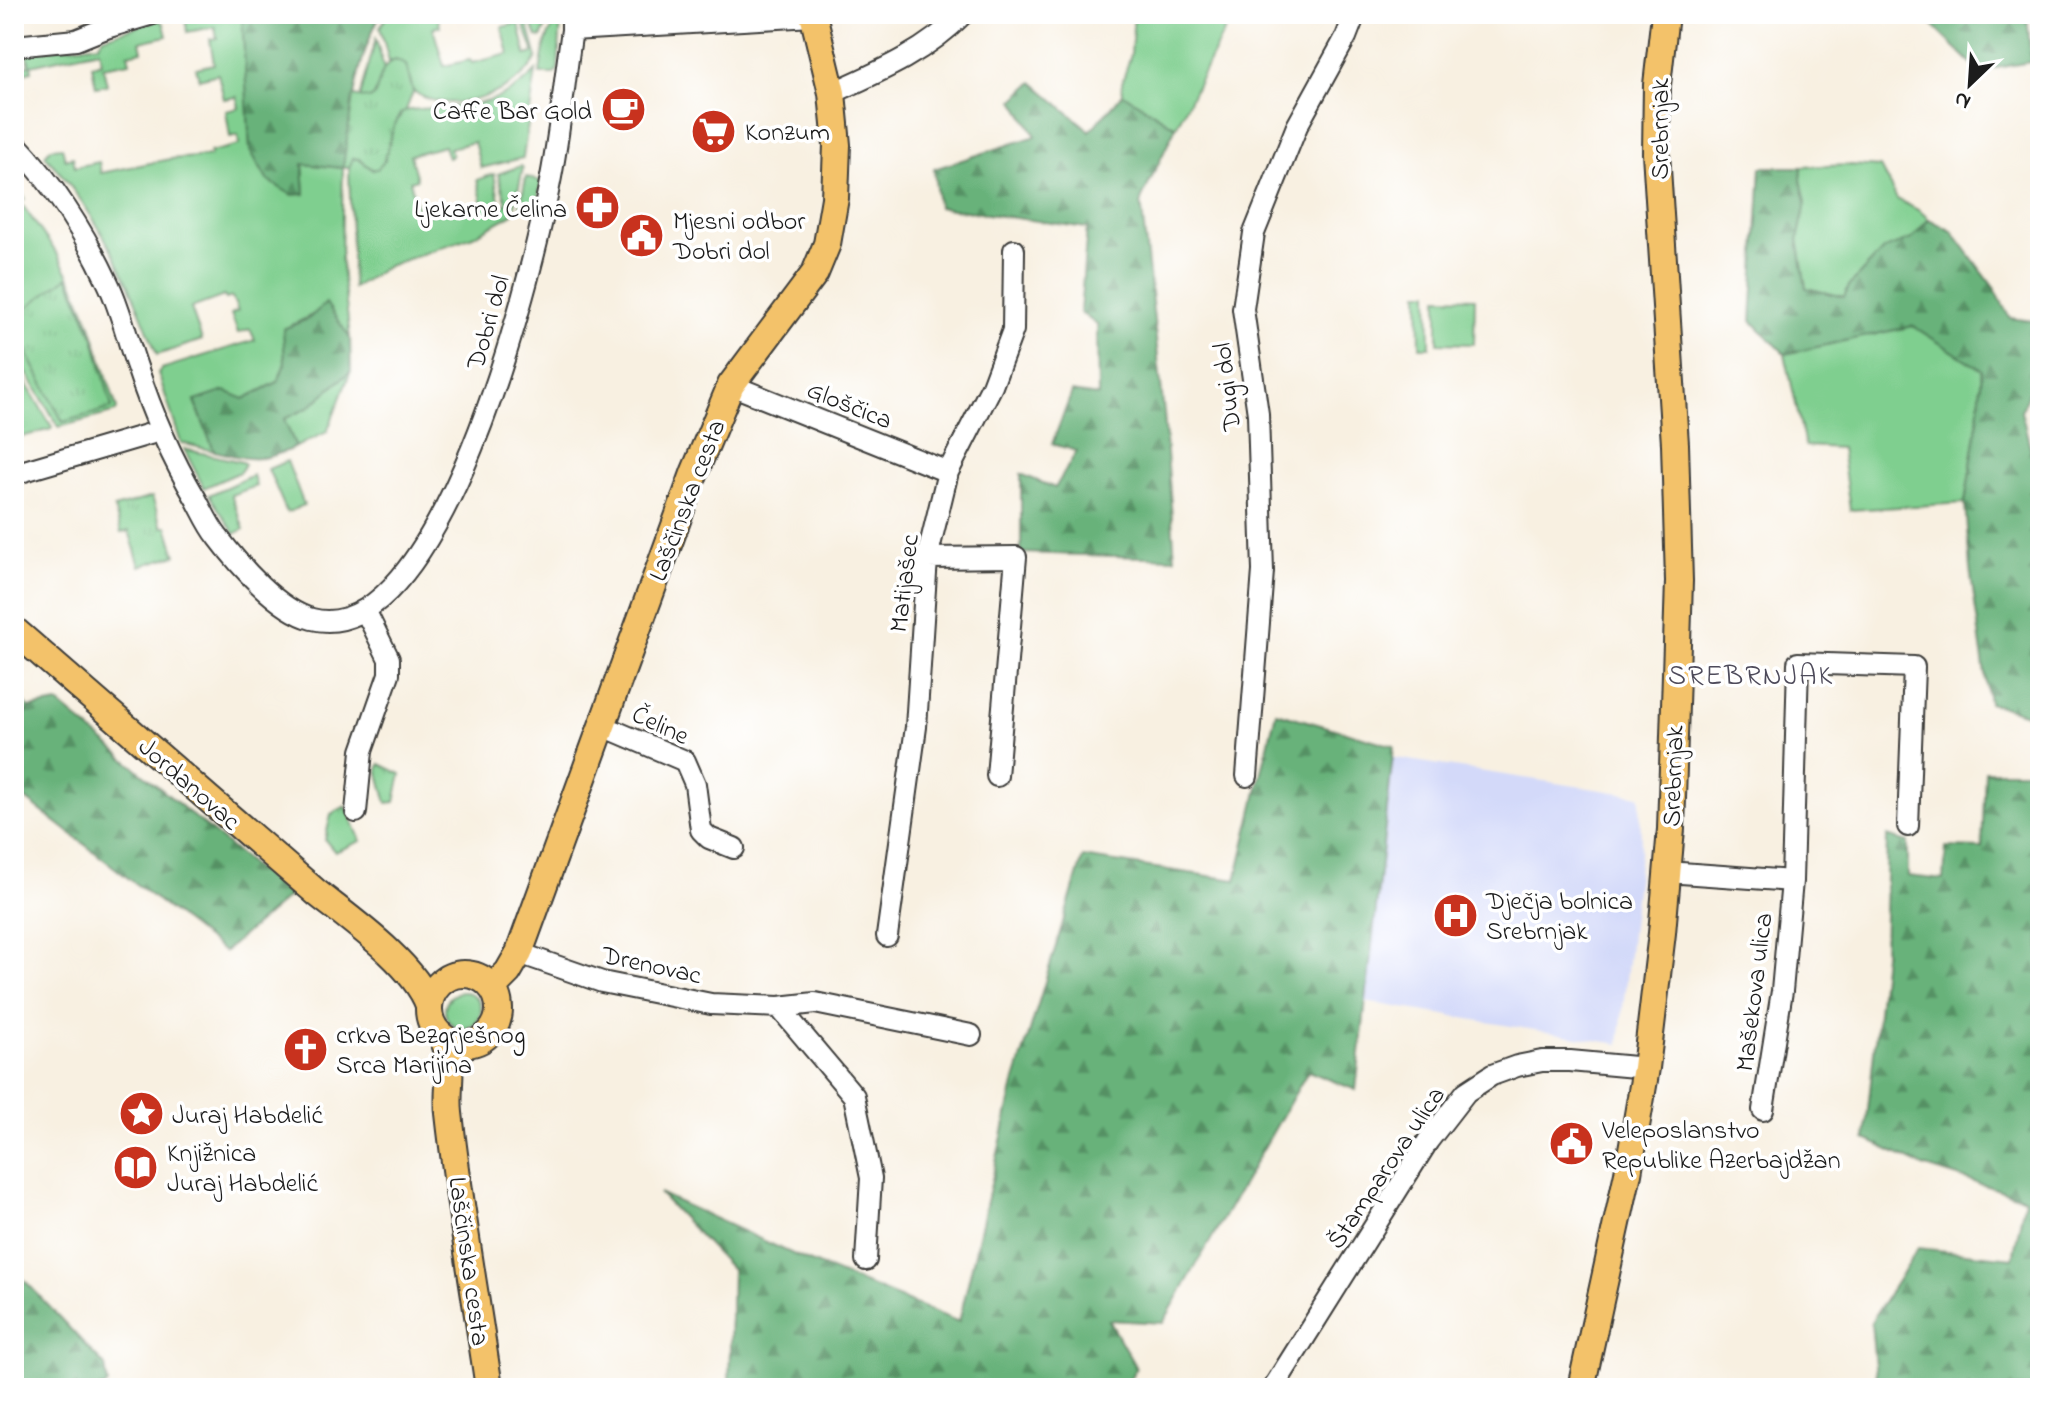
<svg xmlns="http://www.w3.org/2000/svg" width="2054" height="1402" font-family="'Indie Flower',sans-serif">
<defs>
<pattern id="forest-firs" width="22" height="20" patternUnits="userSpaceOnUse" patternTransform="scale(2)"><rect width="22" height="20" fill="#67b27a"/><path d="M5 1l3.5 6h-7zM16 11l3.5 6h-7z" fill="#549063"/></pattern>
<pattern id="park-tufts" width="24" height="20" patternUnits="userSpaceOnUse" patternTransform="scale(2)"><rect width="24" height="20" fill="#7fcf8f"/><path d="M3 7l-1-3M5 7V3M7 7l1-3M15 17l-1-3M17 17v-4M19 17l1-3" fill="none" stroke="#6db17b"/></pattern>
</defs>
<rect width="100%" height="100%" fill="#fff"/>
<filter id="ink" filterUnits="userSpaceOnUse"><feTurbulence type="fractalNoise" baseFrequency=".0125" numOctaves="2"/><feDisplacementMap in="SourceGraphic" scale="16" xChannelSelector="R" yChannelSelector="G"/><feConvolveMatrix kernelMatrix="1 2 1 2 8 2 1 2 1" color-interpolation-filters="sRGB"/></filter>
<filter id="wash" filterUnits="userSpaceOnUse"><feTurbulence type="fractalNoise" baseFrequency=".006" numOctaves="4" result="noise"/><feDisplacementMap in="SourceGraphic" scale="32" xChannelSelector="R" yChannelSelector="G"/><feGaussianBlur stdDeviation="1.8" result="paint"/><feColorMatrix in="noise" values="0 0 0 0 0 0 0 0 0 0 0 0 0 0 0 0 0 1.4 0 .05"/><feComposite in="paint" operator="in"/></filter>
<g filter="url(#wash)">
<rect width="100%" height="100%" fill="#f8f0e1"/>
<path fill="#d3d9f9" d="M1293,742L1640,796L1641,844L1619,1044L1271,986Z"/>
<path fill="#7fcf8f" stroke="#4e7656" stroke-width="2" d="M185,14H244L250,150L305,193L303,164L343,168L341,259L350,338L341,327L318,312L284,329L285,363L278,382L244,399L195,402L214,451L181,443L158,373L161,369L255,340L250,329L238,333L231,314L238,311L232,297L226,299L224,296L191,308L202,340L157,355C128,277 101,218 45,155L51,148L62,147L65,159L73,157L75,167L99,162L101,173L170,159L210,156V152L239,145L238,135L230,137L226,111L239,108L237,97L224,99L218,74L199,79L196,68L214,64L210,39L217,38L215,27L187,32Z
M388,14H437L440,26L433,28L444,66L470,60L472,63L509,54L502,27L519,23L526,55L534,53L523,23L527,21L537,58C517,94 449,118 413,91L408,71L402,62L395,60L389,62L380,27Z
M1134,14H1233L1176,127L1123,94L1122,83L1131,54Z
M544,16L550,18L541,38L537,37L530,19Z
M561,18L558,70L554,74H540C542,56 546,29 561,18Z
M159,20L164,24L167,36L140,42L142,51L128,54L130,62L103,67L107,85L96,87L92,65L102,62L99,50L31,65L32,71L14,75V68L30,65L26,51L98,44L103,37Z
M376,38L384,69L374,96L370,99L360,98Z
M536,71L523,158L481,168L474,142L450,148L452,156L448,158L444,146L410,155L417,179L410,181L420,217L443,211L441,203L445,202L448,213L483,204L477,180L494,174L500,205L507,204L498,174L521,166L523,168L513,214L473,236L388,266L353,288L349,168L352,159H359L369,167L385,160L394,126L403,111C457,103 493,115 536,71Z
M1851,165L1880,167L1897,199L1920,211L1929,219L1912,239L1884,249L1849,286L1844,297L1806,288L1798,239L1806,203L1801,180L1802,167Z
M526,177L541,181L537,208L534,210L520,208Z
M19,188L25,199L21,203L58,255L74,285L91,325L117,409L116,412L59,427L14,352V189Z
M1419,292H1429L1430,347H1420Z
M1438,297L1475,298L1474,344L1438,343Z
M1913,326L1982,370L1978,421L1965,503L1850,510L1841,448L1805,446L1785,354Z
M14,363L52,427V429L14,439Z
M351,371L327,432L296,447L283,419L308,408Z
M184,449L242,462L245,464L240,472L204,488Z
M287,461L304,505L287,513L268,469Z
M253,475L256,486L231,495L244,529L235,534L209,495Z
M14,690L29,708L14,726Z
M445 1010a18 18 0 1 1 36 0a18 18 0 1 1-36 0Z"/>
<path fill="url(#forest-firs)" stroke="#42674b" stroke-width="2" d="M259,14H381C356,59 350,118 343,168L303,164L305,194L292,195L267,180L250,150L242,19Z
M1921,14H2027L2031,62L1979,71Z
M1033,82L1090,131L1123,94L1176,127L1141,200L1164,413L1175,558L1021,553V474L1055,488L1077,451L1052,444L1072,392L1098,396L1097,325L1080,312L1087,228L938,207L934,169L1036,136L1014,100Z
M1761,167H1802L1801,180L1806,203L1798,240L1806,288L1844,297L1849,286L1884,249L1912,239L1929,219L1952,231L1995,289L2010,318L2040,322V380L2033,381L2021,411L2040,486V1388H1877L1871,1322L1918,1248L2013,1258L2025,1198L1923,1166L1865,1139L1884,954L1887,836L1908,842V876L1944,880L1946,847L1982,848L1985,771H2036L2034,716L1989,703L1970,569L1965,503L1978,421L1982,370L1913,326L1785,354L1752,321Z
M326,303L350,338L351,371L308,408L284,419L296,447C260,463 251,460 214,451L195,401L225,391L244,399L278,382L285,363L283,329L308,319Z
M58,703L289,896L224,952L14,790V734L29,708Z
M1276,712L1394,746L1356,1090L1308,1071L1163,1323L1109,1320L1136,1368L1125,1388H727L729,1384L732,1270L659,1193L806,1260L959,1322L1015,1080L1083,857L1236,880Z
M14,1269L105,1366L108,1385L102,1388H14Z"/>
<path fill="url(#park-tufts)" stroke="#4e7656" stroke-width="2" d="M395,60L406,65L413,92L406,110L400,114L394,126L383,163L377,169H372L359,159L353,158L349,168H343L353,96L370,99L374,96C380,84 380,65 395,60Z
M68,277L94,338L112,408L63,422L14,328V317Z
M152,497L162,527L167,526L176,555L140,566L129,531L121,533L114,508Z
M380,764L401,774L395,802L387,803L378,770Z
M346,806L361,841L335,852L325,840L331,814Z"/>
</g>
<g filter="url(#ink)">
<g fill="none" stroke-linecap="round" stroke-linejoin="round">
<defs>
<path id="minor" d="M572,30L813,16
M14,46L76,40L106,28L153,14
M832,93C879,72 926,52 963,14
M14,142C52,182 85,233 108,283C121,310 127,339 137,367C152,413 171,457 196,499C203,512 209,526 218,537C239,565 278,610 312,619C440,651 532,275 549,187C560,135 564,82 572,30V14
M731,385L948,472
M14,474L160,431
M927,558L1016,557L997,776
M603,726L685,761L695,784L701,830L709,838L734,848
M1247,776L1263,571L1258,414L1243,309L1254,233L1297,126L1346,37L1355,14
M356,812L362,751L389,674V659L365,610
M1667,872L1792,881L1798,663L1914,667L1908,826
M887,936L916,727L927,558L948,472L992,386L1013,330L1014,250
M519,953L602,982L711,1004L779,1007L854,1096L871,1178L866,1260
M779,1007L815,1003L971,1035
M1763,1110L1782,991L1792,881
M1273,1388L1428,1141L1466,1092L1492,1075L1517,1066L1542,1061H1570L1646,1068"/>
<path id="major" d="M14,630L317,893C351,920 414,964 429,1005
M429 1009a35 35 0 1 1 70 0a35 35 0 1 1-70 0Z
M492,988L508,972L519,953L695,471L731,385L815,273L827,244L835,198L837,145L832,93L813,14
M441,1035C456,1060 446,1086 449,1113C459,1205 476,1297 489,1388
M1581,1388L1628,1173L1646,1068L1662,933L1671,829L1679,581L1675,444L1656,153L1657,85L1665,14"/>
</defs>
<use href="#minor" stroke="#3d3c3a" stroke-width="24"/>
<use href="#major" stroke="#3d3c3a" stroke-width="30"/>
<use href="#minor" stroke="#fff" stroke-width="20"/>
<use href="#major" stroke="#f3c26a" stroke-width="26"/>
</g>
</g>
<defs>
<symbol id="cafe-disc" viewBox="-11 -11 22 22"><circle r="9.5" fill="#c8321e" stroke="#fff"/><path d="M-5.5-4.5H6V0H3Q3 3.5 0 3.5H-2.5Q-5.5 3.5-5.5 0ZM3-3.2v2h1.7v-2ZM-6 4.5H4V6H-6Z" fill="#fff"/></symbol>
<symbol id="supermarket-disc" viewBox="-11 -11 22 22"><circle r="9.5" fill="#c8321e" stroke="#fff"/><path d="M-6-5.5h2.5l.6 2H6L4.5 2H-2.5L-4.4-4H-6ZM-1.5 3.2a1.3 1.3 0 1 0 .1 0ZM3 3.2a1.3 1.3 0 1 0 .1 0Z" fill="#fff"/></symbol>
<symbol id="pharmacy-disc" viewBox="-11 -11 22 22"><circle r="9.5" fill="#c8321e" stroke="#fff"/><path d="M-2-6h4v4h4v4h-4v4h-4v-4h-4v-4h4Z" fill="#fff"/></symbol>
<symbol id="civic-disc" viewBox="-11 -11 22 22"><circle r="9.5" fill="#c8321e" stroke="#fff"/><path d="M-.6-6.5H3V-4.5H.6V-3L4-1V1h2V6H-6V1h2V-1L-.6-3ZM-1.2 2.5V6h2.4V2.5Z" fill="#fff"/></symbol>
<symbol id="hospital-disc" viewBox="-11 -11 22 22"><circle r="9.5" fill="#c8321e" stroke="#fff"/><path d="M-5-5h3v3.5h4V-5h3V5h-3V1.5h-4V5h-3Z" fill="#fff"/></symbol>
<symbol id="church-disc" viewBox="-11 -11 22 22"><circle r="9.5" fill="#c8321e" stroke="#fff"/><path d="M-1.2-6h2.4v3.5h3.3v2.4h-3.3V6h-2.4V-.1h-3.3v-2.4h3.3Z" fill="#fff"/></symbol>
<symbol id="sight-disc" viewBox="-11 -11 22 22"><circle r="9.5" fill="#c8321e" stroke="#fff"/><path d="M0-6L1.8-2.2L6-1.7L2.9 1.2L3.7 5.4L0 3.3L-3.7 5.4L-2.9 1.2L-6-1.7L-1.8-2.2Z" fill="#fff"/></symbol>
<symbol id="library-disc" viewBox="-11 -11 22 22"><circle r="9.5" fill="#c8321e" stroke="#fff"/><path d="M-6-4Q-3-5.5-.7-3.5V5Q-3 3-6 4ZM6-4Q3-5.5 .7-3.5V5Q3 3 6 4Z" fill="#fff"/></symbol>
</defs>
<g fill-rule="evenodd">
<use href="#cafe-disc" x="598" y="84" width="51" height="51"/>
<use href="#supermarket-disc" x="688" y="106" width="51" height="51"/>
<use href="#pharmacy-disc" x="572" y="182" width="51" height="51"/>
<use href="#civic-disc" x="616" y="210" width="51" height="51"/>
<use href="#hospital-disc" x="1430" y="890" width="51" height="51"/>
<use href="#church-disc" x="280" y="1024" width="51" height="51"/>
<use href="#sight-disc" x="116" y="1088" width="51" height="51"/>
<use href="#civic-disc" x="1546" y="1118" width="51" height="51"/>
<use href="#library-disc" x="110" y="1142" width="51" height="51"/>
</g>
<g text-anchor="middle" stroke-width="7" stroke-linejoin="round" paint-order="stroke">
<g font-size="26" fill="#1c1c1c" stroke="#fff" text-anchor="start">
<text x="592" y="119" text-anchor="end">Caffe Bar Gold</text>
<text x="745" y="140">Konzum</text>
<text x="567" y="217" text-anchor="end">Ljekarne Čelina</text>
<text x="673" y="229">Mjesni odbor<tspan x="673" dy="30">Dobri dol</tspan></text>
<text x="1486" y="909">Dječja bolnica<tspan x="1486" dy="30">Srebrnjak</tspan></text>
<text x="336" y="1043">crkva Bezgrješnog<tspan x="336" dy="30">Srca Marijina</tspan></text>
<text x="172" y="1123">Juraj Habdelić</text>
<text x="1602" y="1138">Veleposlanstvo<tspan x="1602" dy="30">Republike Azerbajdžan</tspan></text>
<text x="167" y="1161">Knjižnica<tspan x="167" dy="30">Juraj Habdelić</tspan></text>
</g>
<g font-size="26" fill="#1c1c1c" stroke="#fff">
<text transform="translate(1659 129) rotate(-90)" y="9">Srebrnjak</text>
<text transform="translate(487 322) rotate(-74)" y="9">Dobri dol</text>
<text transform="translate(1226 387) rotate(-97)" y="9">Dugi dol</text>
<text transform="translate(850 404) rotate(22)" y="9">Gloščica</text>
<text transform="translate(686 500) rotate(-69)" y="9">Laščinska cesta</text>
<text transform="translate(903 583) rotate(-83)" y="9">Matijašec</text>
<text transform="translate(661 724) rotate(25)" y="9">Čeline</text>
<text transform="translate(1672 776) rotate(-88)" y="9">Srebrnjak</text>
<text transform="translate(190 783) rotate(41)" y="9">Jordanovac</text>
<text transform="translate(652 964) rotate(12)" y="9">Drenovac</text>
<text transform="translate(1753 992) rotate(-83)" y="9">Mašekova ulica</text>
<text transform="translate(1385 1167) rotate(-56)" y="9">Štamparova ulica</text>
<text transform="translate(470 1261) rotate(82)" y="9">Laščinska cesta</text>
</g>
<g font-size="28" letter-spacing="2" fill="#4e4b5b" stroke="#fff">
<text x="1751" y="684">SREBRNJAK</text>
</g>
</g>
<rect width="2054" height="1402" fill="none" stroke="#fff" stroke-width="48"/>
<g transform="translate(1970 84) rotate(205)" stroke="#ffffff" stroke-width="6" paint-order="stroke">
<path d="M0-6L14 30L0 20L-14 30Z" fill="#1c1c1c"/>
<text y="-12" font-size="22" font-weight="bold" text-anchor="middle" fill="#1c1c1c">N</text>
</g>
</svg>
